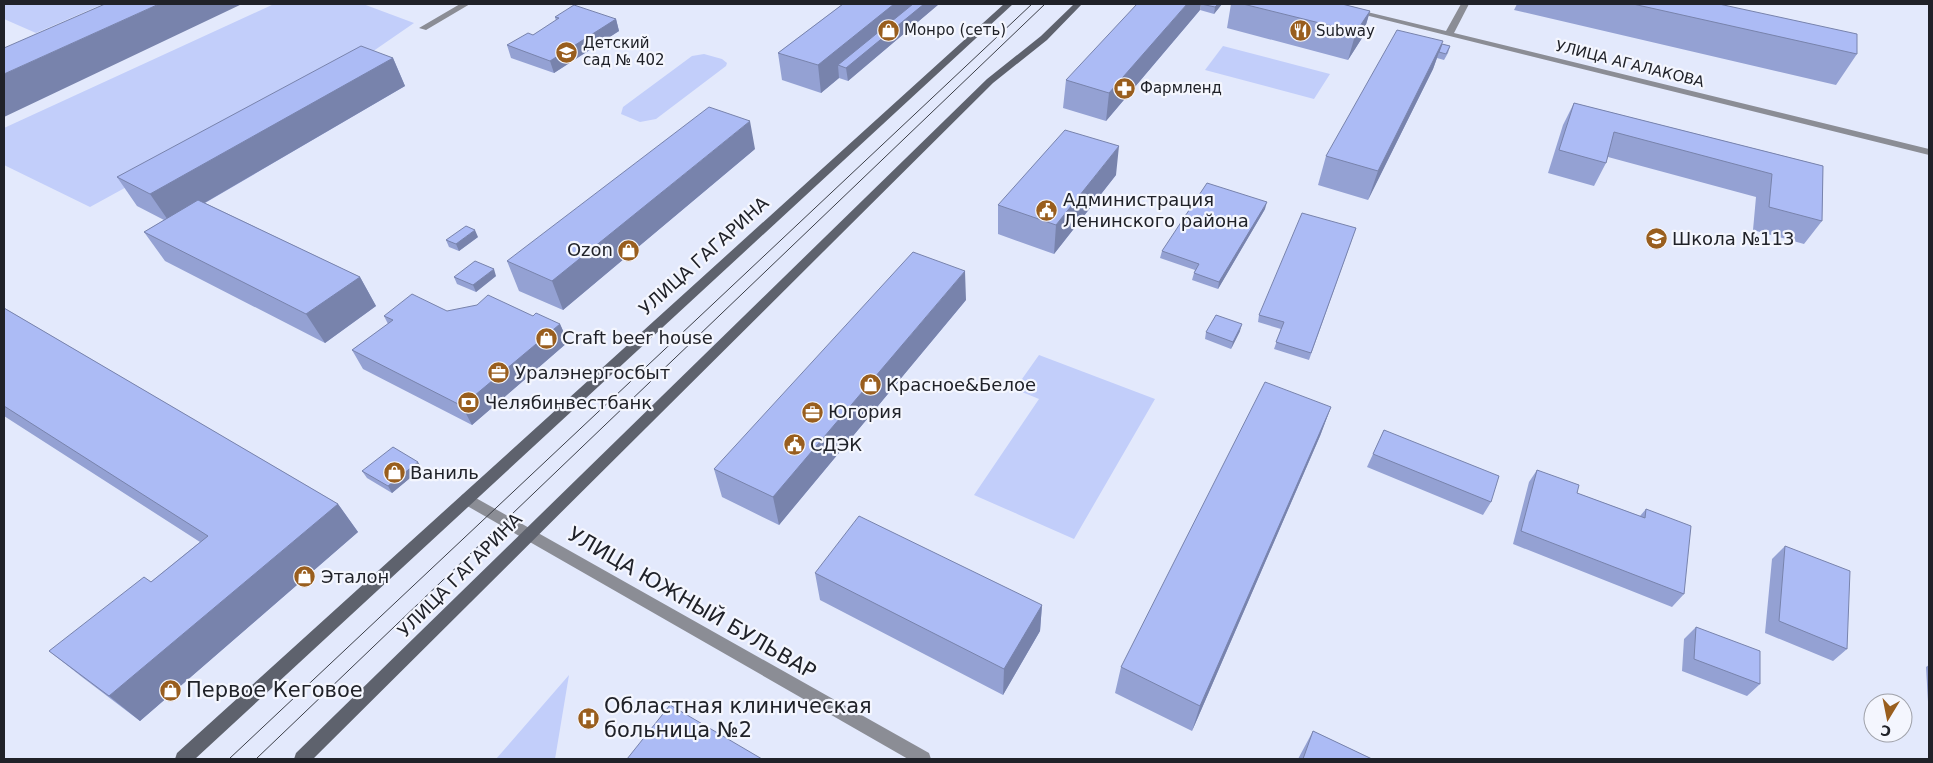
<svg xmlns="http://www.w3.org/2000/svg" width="1933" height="763" font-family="'DejaVu Sans',sans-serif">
<rect width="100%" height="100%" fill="#e3e9fc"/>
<path fill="#c2cefa" d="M4,4H103L36,33L4,19Z
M274,4H363L414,23L369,54L90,207L4,165V128Z
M1223,46L1330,74L1314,99L1205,70Z
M704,54L722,59L727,63L726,66L656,119L640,122L621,114L623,107L692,56Z
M1039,355L1155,399L1074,539L974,495L1039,399L1015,389Z
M569,675L555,759H496Z"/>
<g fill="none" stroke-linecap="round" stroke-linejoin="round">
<path fill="#8b8d95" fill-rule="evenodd" d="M460,4H470L426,30L419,28Z
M1321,4H1334L1446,31L1461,4H1469L1454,33L1929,149V155Z
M467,493L929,753L931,759H908L462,503L460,499L462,495Z"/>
<path fill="#5e626d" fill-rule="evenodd" d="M1004,4H1013L195,759H175L177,753Z
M1074,4H1082L1047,40L993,83L313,759H294L296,753L987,79L1041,36Z"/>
<path stroke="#3b3e47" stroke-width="1" d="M229,759L1032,4
M256,759L1045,4"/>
</g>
<path fill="#94a1d3" d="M843,4H939L848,81L839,78L821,93L782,80L778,53Z
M1201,4H1222L1214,14L1200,10Z
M1231,4H1342L1370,11L1362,38L1348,60L1227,28Z
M1517,4H1719L1857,54L1836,85L1514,10Z
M1200,10L1106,121L1063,108L1066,80Z
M555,17L616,19L619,31L554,73L511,58L507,45L533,35L556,21Z
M1442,44L1450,46L1448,53L1444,60L1437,58L1433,69L1368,200L1318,185L1326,156Z
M393,58L405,86L205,203L360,277L376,306L325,343L165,261L144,232L164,220L137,206L117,177Z
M1574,103L1823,166L1822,221L1804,244L1753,230L1756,197L1608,157L1606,163L1594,186L1548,173L1563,125Z
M755,149L563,310L519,291L507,261Z
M1116,175L1054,254L998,234V205Z
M1265,209L1218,289L1192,280L1194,273L1195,270L1160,258L1162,251Z
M1356,228L1309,360L1274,349L1281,329L1258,322L1259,315Z
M478,237L459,251L449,247L446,240Z
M496,276L476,292L457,284L454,277Z
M966,300L779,525L722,497L714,469Z
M4,308L338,504L358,532L140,721L82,677L49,651L151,582L200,542L4,416Z
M447,311L560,324L568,342L472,425L363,369L352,350L388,324L384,316Z
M1240,331L1231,349L1205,339L1206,332Z
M1331,407L1320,436L1192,731L1115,693L1121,667Z
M1384,430L1491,502L1483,515L1367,467Z
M422,468L392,493L367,478L362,471Z
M1537,470L1577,493L1640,516L1646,509L1684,594L1672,607L1513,544L1529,482Z
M1785,546L1847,649L1833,661L1765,633L1772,559Z
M815,573L1042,605L1040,631L1003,695L820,600Z
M1696,627L1760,684L1747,696L1682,671L1684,639Z
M1929,665V719L1926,667Z
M1313,731L1372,759H1298Z"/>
<path fill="#7883ac" d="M159,4H242L4,117V74Z
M894,4H939L848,81L846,68L838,65L839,78L821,93L818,65Z
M1187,4H1201L1200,10L1106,121L1109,93Z
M1218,4H1222L1214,14L1215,7Z
M1370,11L1362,38L1348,60L1356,32Z
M616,19L619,31L554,73L550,61Z
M1443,41L1433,69L1368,200L1378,171Z
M393,58L405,86L170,223L150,194Z
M750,121L755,149L563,310L552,281Z
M1119,146L1116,175L1054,254L1056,225Z
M1267,202L1265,209L1218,289L1219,282Z
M475,230L478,237L459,251L456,244Z
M494,269L496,276L476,292L473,285Z
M965,271L966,300L779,525L773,497Z
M360,277L376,306L325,343L306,314Z
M560,324L568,342L472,425L462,406Z
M1242,324L1240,331L1231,349L1233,342Z
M1331,407L1320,436L1192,731L1200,706Z
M418,462L422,468L392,493L388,486Z
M338,504L358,532L140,721L109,696Z
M1042,605L1040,631L1003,695L1004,669Z"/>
<path fill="#acbbf5" stroke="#7883ac" d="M105,4H159L4,74V48Z
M843,4H894L818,65L778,53Z
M913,4H924L846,68L838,65Z
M1137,4H1187L1109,93L1066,80Z
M1201,4H1218L1215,7Z
M1243,4H1342L1370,11L1356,32Z
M1633,4H1719L1857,34V54Z
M574,5L616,19L550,61L507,45L528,33L533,35L559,18L555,17Z
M1397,30L1443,41L1378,171L1326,156Z
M1442,44L1450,46L1446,54L1439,52Z
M361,46L393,58L150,194L117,177Z
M1574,103L1823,166L1822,221L1769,207L1772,174L1614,132L1606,163L1559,150Z
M709,107L750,121L552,281L507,261Z
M1065,130L1119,146L1056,225L998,205Z
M1207,183L1267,202L1219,282L1194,273L1199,264L1162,251Z
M198,200L360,277L306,314L144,232Z
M1302,213L1356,228L1311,353L1276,342L1284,322L1259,315Z
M466,226L475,230L456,244L446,240Z
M913,252L965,271L773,497L714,469Z
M475,261L494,269L473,285L454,277Z
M412,294L447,311L477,305L488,295L533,316L536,313L560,324L462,406L352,350L393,320L384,316Z
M4,308L338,504L109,696L49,651L144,577L151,582L208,536L4,406Z
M1216,315L1242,324L1233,342L1206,332Z
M1265,382L1331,407L1200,706L1121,667Z
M1384,430L1499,476L1491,502L1373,454Z
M393,447L418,462L388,486L362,471Z
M1537,470L1579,485L1577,493L1645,518L1646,509L1691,526L1684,594L1521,531Z
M859,516L1042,605L1004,669L815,573Z
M1785,546L1850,571L1847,649L1779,621Z
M1696,627L1760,651V684L1694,659Z
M670,705L762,759H627Z
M1313,731L1372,759H1303Z"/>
<defs>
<symbol id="shop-disc" viewBox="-11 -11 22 22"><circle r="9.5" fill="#995e1e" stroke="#f4f6fe"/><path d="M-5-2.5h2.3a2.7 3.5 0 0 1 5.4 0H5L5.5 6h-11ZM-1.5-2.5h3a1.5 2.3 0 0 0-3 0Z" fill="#fff"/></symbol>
<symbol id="restaurant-disc" viewBox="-11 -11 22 22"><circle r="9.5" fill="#995e1e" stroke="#f4f6fe"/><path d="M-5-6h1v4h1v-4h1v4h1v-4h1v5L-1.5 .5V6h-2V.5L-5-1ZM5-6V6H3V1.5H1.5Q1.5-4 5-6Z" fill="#fff"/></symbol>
<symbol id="school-disc" viewBox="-11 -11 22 22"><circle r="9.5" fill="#995e1e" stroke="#f4f6fe"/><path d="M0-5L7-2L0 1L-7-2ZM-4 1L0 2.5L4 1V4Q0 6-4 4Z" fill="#fff"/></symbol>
<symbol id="pharmacy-disc" viewBox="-11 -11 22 22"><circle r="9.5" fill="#995e1e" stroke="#f4f6fe"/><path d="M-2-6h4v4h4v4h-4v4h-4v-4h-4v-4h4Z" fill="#fff"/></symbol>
<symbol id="civic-disc" viewBox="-11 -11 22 22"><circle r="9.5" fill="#995e1e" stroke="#f4f6fe"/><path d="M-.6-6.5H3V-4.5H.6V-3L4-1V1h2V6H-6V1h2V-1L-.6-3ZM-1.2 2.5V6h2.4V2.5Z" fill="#fff"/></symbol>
<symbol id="office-disc" viewBox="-11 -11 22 22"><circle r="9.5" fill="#995e1e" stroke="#f4f6fe"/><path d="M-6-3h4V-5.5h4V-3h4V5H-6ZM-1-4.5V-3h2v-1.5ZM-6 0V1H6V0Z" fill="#fff"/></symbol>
<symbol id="bank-disc" viewBox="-11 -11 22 22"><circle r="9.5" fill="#995e1e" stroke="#f4f6fe"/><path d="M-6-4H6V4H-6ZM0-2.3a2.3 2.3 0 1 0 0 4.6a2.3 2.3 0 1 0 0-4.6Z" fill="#fff"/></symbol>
<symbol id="hospital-disc" viewBox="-11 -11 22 22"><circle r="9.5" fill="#995e1e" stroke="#f4f6fe"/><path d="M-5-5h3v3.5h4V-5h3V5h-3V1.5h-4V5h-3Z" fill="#fff"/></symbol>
</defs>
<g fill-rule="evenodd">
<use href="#shop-disc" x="876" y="18" width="25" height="25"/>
<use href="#restaurant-disc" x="1288" y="18" width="25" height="25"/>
<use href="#school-disc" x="554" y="40" width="25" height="25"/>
<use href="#pharmacy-disc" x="1112" y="76" width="25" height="25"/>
<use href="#civic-disc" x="1034" y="198" width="25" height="25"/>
<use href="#school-disc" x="1644" y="226" width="25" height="25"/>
<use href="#shop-disc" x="616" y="238" width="25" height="25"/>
<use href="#shop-disc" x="534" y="326" width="25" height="25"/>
<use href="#office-disc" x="486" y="360" width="25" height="25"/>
<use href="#shop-disc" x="858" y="372" width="25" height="25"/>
<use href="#bank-disc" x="456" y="390" width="25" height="25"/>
<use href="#office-disc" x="800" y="400" width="25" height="25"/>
<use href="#civic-disc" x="782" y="432" width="25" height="25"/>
<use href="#shop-disc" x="382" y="460" width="25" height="25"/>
<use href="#shop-disc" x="292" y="564" width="25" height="25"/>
<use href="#shop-disc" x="158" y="678" width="25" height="25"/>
<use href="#hospital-disc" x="576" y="706" width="25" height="25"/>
</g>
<g text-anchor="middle" stroke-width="4.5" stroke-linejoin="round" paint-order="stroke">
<g font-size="15" fill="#202229" stroke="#f4f6fe" text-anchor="start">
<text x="904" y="35">Монро (сеть)</text>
<text x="1316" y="36">Subway</text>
<text x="583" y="48">Детский<tspan x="583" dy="17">сад № 402</tspan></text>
<text x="1140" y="93">Фармленд</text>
</g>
<g font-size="15" fill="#202229" stroke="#f4f6fe">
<text transform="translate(1630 64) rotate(14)" y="5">УЛИЦА АГАЛАКОВА</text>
</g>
<g font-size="18" fill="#202229" stroke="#f4f6fe" text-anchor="start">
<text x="1063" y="206">Администрация<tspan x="1063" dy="21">Ленинского района</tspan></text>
<text x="1672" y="245">Школа №113</text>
<text x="613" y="256" text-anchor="end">Ozon</text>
<text x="562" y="344">Craft beer house</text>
<text x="515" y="379">Уралэнергосбыт</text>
<text x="886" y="391">Красное&amp;Белое</text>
<text x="485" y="409">Челябинвестбанк</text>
<text x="828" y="418">Югория</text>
<text x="810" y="451">СДЭК</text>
<text x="410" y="479">Ваниль</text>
<text x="321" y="583">Эталон</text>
</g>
<g font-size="18" fill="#202229" stroke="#f4f6fe">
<text transform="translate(704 256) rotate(-42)" y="6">УЛИЦА ГАГАРИНА</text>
<text transform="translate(460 575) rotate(-45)" y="6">УЛИЦА ГАГАРИНА</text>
</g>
<g font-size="21" fill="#202229" stroke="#f4f6fe">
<text transform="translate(692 603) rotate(30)" y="7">УЛИЦА ЮЖНЫЙ БУЛЬВАР</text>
</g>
<g font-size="21" fill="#202229" stroke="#f4f6fe" text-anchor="start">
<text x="186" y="697">Первое Кеговое</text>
<text x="604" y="713">Областная клиническая<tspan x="604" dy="24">больница №2</tspan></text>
</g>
</g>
<rect width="1933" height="763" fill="none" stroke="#202229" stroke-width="10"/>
<g transform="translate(1888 718) rotate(190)"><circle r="24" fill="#f4f6fe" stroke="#9fa1a9"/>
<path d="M0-4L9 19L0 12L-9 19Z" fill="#995e1e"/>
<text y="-8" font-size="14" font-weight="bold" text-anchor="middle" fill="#202229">С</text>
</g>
</svg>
